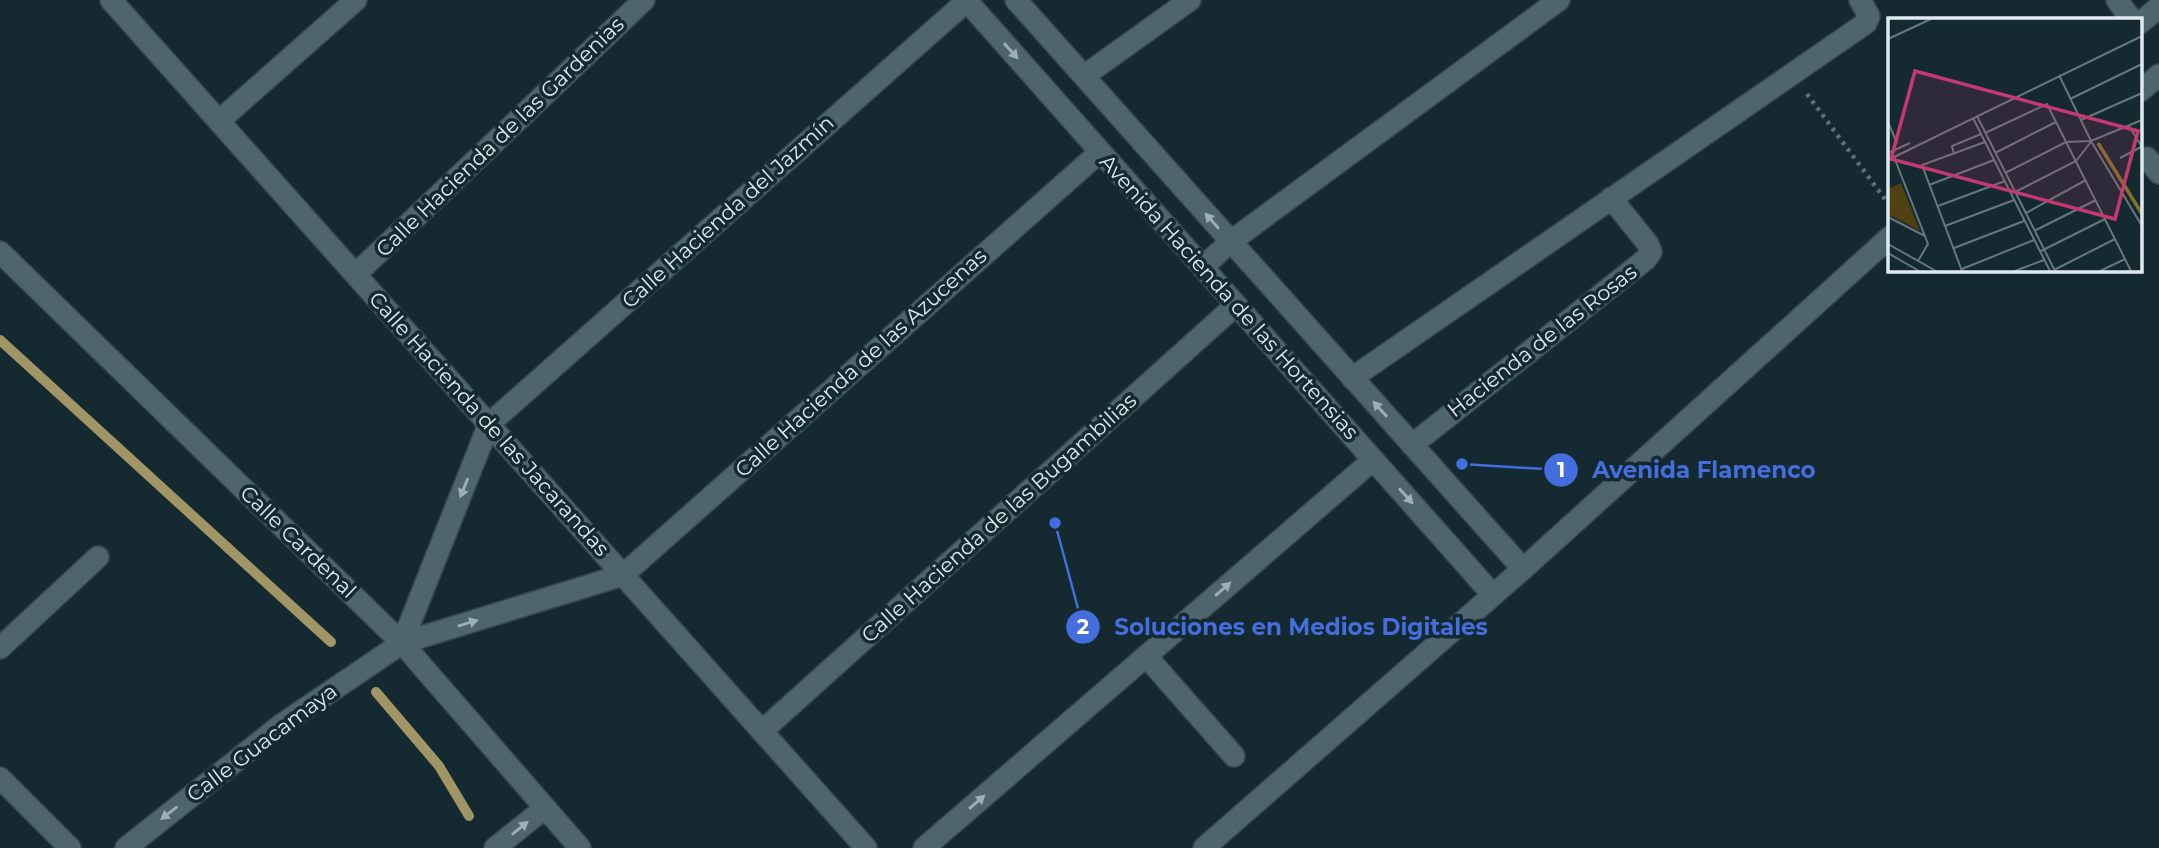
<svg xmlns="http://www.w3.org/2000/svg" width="2159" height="848" font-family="Montserrat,sans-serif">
<rect width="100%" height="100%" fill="#152930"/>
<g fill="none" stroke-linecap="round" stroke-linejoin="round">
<path stroke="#a09564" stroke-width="10" d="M0,340L331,642
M376,692L439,766L469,816"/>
<defs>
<path id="minor" d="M111,0L866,848
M966,0L1493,595
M1016,0L1523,569
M2117,0L2131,19
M2140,23L2159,7
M1084,76L1190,0
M2140,91L2159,75
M219,121L356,0
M2147,158L2159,173
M0,252L402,643L580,848
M1203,267L1230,242L1559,0
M356,274L644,0
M1352,378L1866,23L1869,16L1860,0
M1412,445L1646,259L1651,252L1648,244L1611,198
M402,643L489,424L968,0
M0,648L98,557
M1146,656L1234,756
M762,731L1236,305
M0,778L70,848
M126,848L281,725L402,643L623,575L1100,152
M495,848L545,808
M924,848L1373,460
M1204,848L1523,569L1890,237"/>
</defs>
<use href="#minor" stroke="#36464c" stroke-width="24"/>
<path stroke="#5e6f75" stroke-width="4.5" stroke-dasharray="3.5 5" stroke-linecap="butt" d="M1807,94L1890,206"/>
<use href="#minor" stroke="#4f656d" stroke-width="21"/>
</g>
<defs><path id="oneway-solid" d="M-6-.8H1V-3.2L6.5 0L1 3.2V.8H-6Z" transform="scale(1.75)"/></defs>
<g fill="#9eafb5">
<use href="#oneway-solid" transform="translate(1011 51) rotate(48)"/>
<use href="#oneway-solid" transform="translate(1212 221) rotate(-131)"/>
<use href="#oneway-solid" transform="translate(1380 409) rotate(-132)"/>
<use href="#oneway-solid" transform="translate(464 488) rotate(112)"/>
<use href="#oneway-solid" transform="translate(1406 496) rotate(48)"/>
<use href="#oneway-solid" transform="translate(1223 589) rotate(-41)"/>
<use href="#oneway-solid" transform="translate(468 623) rotate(-17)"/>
<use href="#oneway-solid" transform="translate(977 802) rotate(-41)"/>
<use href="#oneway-solid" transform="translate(169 813) rotate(142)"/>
<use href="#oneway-solid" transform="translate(520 828) rotate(-39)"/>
</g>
<g text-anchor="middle" stroke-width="7" stroke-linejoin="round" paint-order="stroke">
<g font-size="21" fill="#dfebf0" stroke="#152930">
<text transform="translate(500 137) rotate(-44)" y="7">Calle Hacienda de las Gardenias</text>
<text transform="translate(728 212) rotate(-42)" y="7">Calle Hacienda del Jazmín</text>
<text transform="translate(1229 297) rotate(48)" y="7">Avenida Hacienda de las Hortensias</text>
<text transform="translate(1542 341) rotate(-38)" y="7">Hacienda de las Rosas</text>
<text transform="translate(861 363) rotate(-42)" y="7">Calle Hacienda de las Azucenas</text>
<text transform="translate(489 424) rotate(48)" y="7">Calle Hacienda de las Jacarandas</text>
<text transform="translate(999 518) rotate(-42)" y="7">Calle Hacienda de las Bugambilias</text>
<text transform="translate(298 542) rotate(44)" y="7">Calle Cardenal</text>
<text transform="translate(262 743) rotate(-37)" y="7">Calle Guacamaya</text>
</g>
</g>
<g transform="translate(1888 18)">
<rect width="254" height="254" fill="#152930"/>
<path d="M13,165L32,213L0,196V171Z" fill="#4f4112"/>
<path fill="none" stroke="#857028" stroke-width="3.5" d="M210,125L254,196"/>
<path fill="none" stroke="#66777d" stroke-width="2" d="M0,21L43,1M171,57L203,123L254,208M182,81L254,46M89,98L167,253M85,100L162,253M193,102L254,75M0,104L9,125M241,108L254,129M97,115L159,86L243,253M0,135L22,125M107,135L168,104M66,136L64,128L93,116M6,139L40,226L30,243M232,140L253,129M0,142L254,18M117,155L178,124L203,123L254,102M41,167L106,142M127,174L188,143L203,124M50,188L117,163M138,195L198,162M0,199L37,218M57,208L126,182M146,213L208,182M0,226L48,253M66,230L136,203M153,233L217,201M0,235L31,253M74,251L146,222M166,252L227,221M74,253L34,147L97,124M127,253L156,242M212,253L237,241"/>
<path fill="#c63871" fill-opacity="0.15" stroke="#c63871" stroke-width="3.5" d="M27,53L250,113L227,201L3,141Z"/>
<rect width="254" height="254" fill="none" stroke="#dfebf0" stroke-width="3.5"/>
</g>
<path fill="none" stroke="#446ddd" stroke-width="2.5" d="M1462 464L1561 470M1055 523L1083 627"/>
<g fill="#446ddd" stroke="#152930" stroke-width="2.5">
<circle cx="1462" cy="464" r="7"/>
<circle cx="1055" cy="523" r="7"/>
<circle cx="1561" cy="470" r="18"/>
<circle cx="1083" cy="627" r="18"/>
</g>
<g font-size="21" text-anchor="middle" font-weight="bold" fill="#fff">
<text x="1561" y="477">1</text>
<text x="1083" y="634">2</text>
</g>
<g font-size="23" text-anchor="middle" font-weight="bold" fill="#446ddd" stroke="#152930" stroke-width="7" stroke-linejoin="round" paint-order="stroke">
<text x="1704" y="478">Avenida Flamenco</text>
<text x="1301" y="635">Soluciones en Medios Digitales</text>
</g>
</svg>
